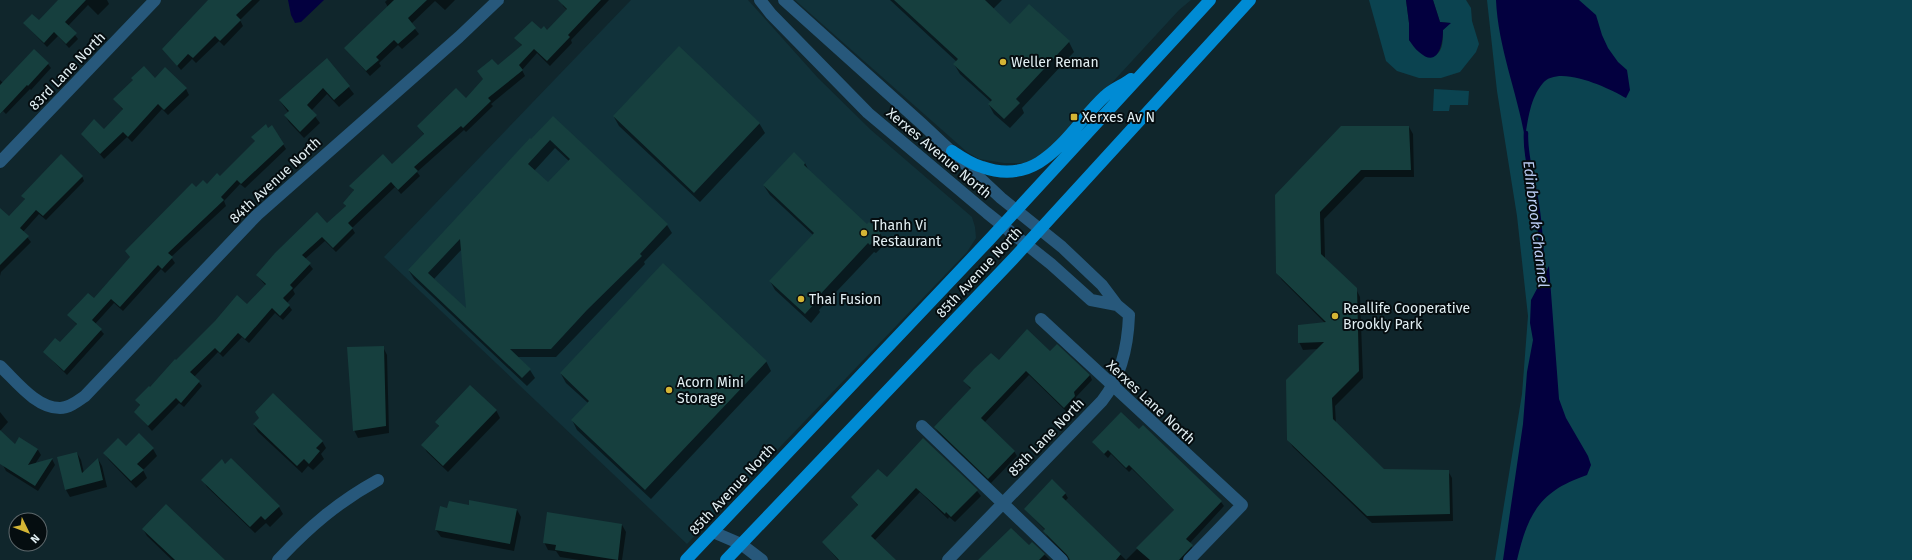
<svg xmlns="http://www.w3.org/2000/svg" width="1912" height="560" font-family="'Fira Sans',sans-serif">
<rect width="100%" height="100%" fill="#10262c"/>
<path fill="#11323a" d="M631,0H748L818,78L871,130L972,217L975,227L976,238L967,252L687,544L384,257Z
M795,0H1191L1179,10L1050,150L1027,163H1004L979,159L967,152Z"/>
<path fill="#0b4350" d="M1369,0H1406L1409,23V40L1427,57C1443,57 1443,43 1443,30L1450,23L1440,22L1433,0H1466L1471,8L1472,21L1479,44L1476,52L1460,72L1441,78H1419L1397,71L1386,61Z
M1487,0H1912V560H1495L1522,394L1528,316L1517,216L1497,91Z
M1434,89L1469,91L1468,105H1450L1449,111H1433Z"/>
<path fill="#03003f" d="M288,0H324L301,22L295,23L291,15Z
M1406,0H1433L1440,22L1451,23L1443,30C1443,44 1438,69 1419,52C1415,49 1412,44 1409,40V23Z
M1496,0H1579L1596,15L1602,35L1608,48L1618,62L1627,70L1630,90L1626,98C1609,88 1559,64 1543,83C1530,98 1528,120 1525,138C1517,92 1498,47 1496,0Z
M1549,266L1559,399L1566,418L1588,456L1591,465L1587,475C1540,491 1528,513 1517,560H1503L1523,424L1527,372L1533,340L1530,323L1531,300Z"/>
<path fill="#0007" fill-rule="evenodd" d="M59,0H107L109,4L98,15L88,5L68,26L78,39L69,48L58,36L47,47L24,23L39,21Z
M211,0H260L240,20L243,26L224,46L219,41L196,63L192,59L181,70L163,49Z
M387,0H455L445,10L435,1L411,24L419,34L402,49L398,45L379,63L381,66L370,76L345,48L388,7L385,2Z
M561,0H609L571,40L572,43L550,66L537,53L522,70L525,76L491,104L493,106L466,132L464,130L417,172L420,176L401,194L395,187L352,228L355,233L336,252L325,241L305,259L313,269L293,290L295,294L287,303L292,310L283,320L275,313L249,343L242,337L223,357L218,352L194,377L202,386L184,407L179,403L152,431L135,412L140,406L136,400L150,389L176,361L247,306L266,286L257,275L327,225L346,207L344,203L354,191L351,186L392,165L424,135L418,126L466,100L498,66L522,46L516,38L541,30L547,31L567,10L563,6Z
M890,0H1002L993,9L1010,25L1069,42L1074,52L1022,108L1024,113L1010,128L994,114L989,105L991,102L960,74L954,64L957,62Z
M327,59L354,94L339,107L327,94L311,111L320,123L304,138L289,122L285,115L288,112L280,101Z
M48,64L51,68L31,90L30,89L6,114L3,111L0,114V80L3,83Z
M165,68L186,89L189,95L168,115L162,109L132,142L127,137L104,159L82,134L104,131L123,110L114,99L155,79Z
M553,117L667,225L672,233L644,262L645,264L556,357H517L530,370L535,378L527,386L414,279L409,271ZM555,148L569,161L548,184L534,171ZM462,249L468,311L434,279Z
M614,117L759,123L765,133L700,202L619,126Z
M272,126L286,149L245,188L240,184L224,201L226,206L171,257L175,263L165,273L161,269L123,311L114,303L95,324L104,334L67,375L44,352L60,344L77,325L69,315L94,299L131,258L126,251L196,188L207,186L220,178L256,142L253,137Z
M1409,127L1413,134L1414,177H1365L1324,219L1325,258L1356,289L1360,297L1363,378L1335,406L1336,424L1384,470L1448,471L1452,478L1453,521L1372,523L1293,447L1288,440L1318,349L1303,350L1299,342L1325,323L1282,280L1277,273L1276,195Z
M805,163L809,171L867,225L880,233L886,243L876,253L874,252L819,310L820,312L811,323L775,290L770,281L813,235L770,195L764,186Z
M82,176L84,181L46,220L39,214L23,232L31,242L1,272L0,276V219L9,218L25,200L23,196Z
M383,347L387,355L389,433L358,438L354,430Z
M1050,352L1090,375L1092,380L1076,397L1077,401L1067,412L1029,375L984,423L1014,451L1017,456L991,483L938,432L935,427L971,389L964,381L999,362Z
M766,361L771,371L651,499L577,430L572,420L588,403L566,383L561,374Z
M496,410L500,418L448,472L427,452L423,445L439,427L436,422Z
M0,412L8,422L0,431L15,445L19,438L38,450L41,455L35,464L52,459L55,465L38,491L6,471L3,465L0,458Z
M254,425L322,441L326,448L321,454L324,459L313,470L308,466L302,473L258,432Z
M923,439L977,491L981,496L955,522L949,517L948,519L920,492L874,541L894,560H838L823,542L858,506L852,497L887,478Z
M1093,443L1221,502L1224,506L1189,544L1195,551L1186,560H1126L1175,511L1132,469L1129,472L1111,454L1108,458Z
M153,449L157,456L143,470L147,478L136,488L109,460L104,453Z
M77,453L81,460L84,473L98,459L102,466L107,487L70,497L66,490L58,458Z
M225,465L279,507L283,514L270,527L266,523L255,533L207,487L203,480Z
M1065,493L1068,498L1065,501L1126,560H1070L1047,536L1045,530L1025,509Z
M470,506L517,510L521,517L514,551L441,537L436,530L448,509Z
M622,525L626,532L622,560H579L560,557L556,551L548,550L544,542Z
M143,529L223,560H172L147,536Z
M1033,544L1050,560H982L1030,547Z"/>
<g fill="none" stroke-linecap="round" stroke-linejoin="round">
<path stroke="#03003f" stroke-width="4.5" d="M1526,133C1525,155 1532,177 1536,199C1541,227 1542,254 1543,282"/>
</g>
<path fill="#163f3e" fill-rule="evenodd" d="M58,0H86L65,22L77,33L66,44L54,32L44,43L23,23L32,14L39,20Z
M208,0H252L236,15L241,20L220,41L215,36L193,58L188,54L177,66L162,49Z
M394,0H427L408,18L416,28L398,44L394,40L376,57L379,60L366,71L344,48Z
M558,0H601L568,35L570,37L547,61L534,49L519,65L523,70L488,98L491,101L463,128L461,126L414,167L418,171L398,190L391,182L348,223L353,228L333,248L322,237L302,255L311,263L290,285L293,288L283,298L290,305L280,316L272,308L245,339L238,333L220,353L215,348L190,372L200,381L181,403L176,398L148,426L134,412L140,405L135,400L149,386L150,387L175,359L176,360L215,321L237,295L247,304L266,284L256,275L275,253L317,212L327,223L346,206L343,203L354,190L349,186L383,154L392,164L424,134L417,126L456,88L466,98L483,79L477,71L492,59L498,65L522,45L514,38L532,21L541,29L544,26L547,30L567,9Z
M894,0H985L1010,24L1029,4L1070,41L1016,99L1020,103L1004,119L988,104L992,100L953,64L958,59Z
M679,46L760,123L694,193L613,116Z
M34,49L49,63L28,86L27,85L0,114V85Z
M327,58L350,86L334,100L323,88L307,105L317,115L300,132L284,115L289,111L279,100Z
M144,66L155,78L165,67L187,88L164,110L158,104L128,137L123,132L100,154L81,134L94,119L104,129L123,109L113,99L133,80L131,78Z
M553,116L668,224L640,254L642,256L587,310L551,349H510L531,369L522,378L408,270L530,138L531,139ZM550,140L570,159L548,182L528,164ZM460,239L466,308L428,273Z
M266,124L268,128L272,125L284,144L241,184L237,180L221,197L224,200L168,253L173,257L162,269L158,265L120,307L111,299L92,320L102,329L64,371L43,352L55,338L60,342L77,324L67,315L88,293L94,298L130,257L125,251L192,183L196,187L203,180L207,184L217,173L220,176L255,141L251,137Z
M1341,126H1409L1411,170H1361L1320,212L1321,254L1357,288L1359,371L1332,398L1333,419L1384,469L1449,470L1450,514L1367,516L1287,440L1286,380L1324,342L1298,343V325L1326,322L1276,273L1275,195Z
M794,152L805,163L804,165L867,224L869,222L881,233L870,245L868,243L814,301L816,302L805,314L769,281L814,233L763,185Z
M61,154L83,176L43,216L36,210L20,228L29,236L0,265V208L9,216L25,199L21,196Z
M663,263L767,361L645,490L571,420L589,401L560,373Z
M1027,329L1050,351L1057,344L1090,375L1074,392L1075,396L1064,408L1026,371L981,418L1015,451L988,479L934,427L971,388L963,381L974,369L991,353L999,360Z
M384,346L386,426L353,431L347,347Z
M470,385L497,410L443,466L421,445L439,426L435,422Z
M273,393L323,441L316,448L320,451L309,464L304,459L297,466L253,424L259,418L255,412Z
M1121,412L1139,429L1143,425L1222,501L1186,539L1193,545L1179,560H1150L1136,548L1174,510L1129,465L1126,468L1108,450L1104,454L1092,442Z
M0,430L15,444L19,437L38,449L28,465L53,458L35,486L0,464Z
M139,433L154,448L137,464L144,470L131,481L103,453L118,438L126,446Z
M923,438L978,490L951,517L946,512L945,514L916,488L871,536L896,560H839L822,542L858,505L851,497L878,469L887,477Z
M77,452L82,473L98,458L103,480L65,490L57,457Z
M231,458L280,506L265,520L261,516L250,527L201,480L222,459L225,464Z
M1052,479L1066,493L1062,497L1121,554L1116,560H1070L1067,555L1043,531L1045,529L1024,509Z
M469,500L517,509L510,544L435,530L440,506L447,508L449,501L469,505Z
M166,504L225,560H175L142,529Z
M547,512L622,524L618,560L555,550L556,545L543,543Z
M1011,528L1029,545L1032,542L1045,554L1039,560H978Z"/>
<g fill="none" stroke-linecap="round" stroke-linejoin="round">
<path stroke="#27587b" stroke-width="12" d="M760,0L771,14L868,113L987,213L1051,264L1091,300L1117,305
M784,0L922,124L1001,198L1062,247L1102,285L1117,305L1129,315C1128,345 1121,377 1102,401L948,560
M0,162L155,0
M1041,319L1242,505L1189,560
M0,366C16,381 36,408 60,408C69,408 78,401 85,396L257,215L459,37L498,0
M922,426L1062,560
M713,532L741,544L762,560
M278,560C309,527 338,502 378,480"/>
<path stroke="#008bd4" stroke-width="12" d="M952,151C961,157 971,164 982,167C1043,189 1069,129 1105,96C1112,89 1123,85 1131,79
M686,560L989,240L1210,0
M726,560L1013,259L1250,0"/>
</g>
<g fill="#d4b535" stroke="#050d10" stroke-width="1.5">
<circle cx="1003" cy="62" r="4"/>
<rect x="1070" y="113" width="8" height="8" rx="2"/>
<circle cx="864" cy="233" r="4"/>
<circle cx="801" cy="299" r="4"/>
<circle cx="1335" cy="316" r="4"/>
<circle cx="669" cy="390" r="4"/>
</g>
<g text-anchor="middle" stroke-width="4" stroke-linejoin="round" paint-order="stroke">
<g font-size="14" fill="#e2eff3" stroke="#050d10" text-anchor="start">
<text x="1011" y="67">Weller Reman</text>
<text x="1082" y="122">Xerxes Av N</text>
<text x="872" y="230">Thanh Vi<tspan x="872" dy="16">Restaurant</tspan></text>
<text x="809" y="304">Thai Fusion</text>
<text x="1343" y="313">Reallife Cooperative<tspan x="1343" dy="16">Brookly Park</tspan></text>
<text x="677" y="387">Acorn Mini<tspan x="677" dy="16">Storage</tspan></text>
</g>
<g font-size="14" fill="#e2eff3" stroke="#050d10">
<text transform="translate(67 71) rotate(-46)" y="5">83rd Lane North</text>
<text transform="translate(939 153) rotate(40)" y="5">Xerxes Avenue North</text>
<text transform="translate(275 180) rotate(-43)" y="5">84th Avenue North</text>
<text transform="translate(979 272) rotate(-47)" y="5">85th Avenue North</text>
<text transform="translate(1151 402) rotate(43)" y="5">Xerxes Lane North</text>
<text transform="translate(1046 437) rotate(-46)" y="5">85th Lane North</text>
<text transform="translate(732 489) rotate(-47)" y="5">85th Avenue North</text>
</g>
<g font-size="15" font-style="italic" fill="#bccdf4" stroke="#050d10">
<text transform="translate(1536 224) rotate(83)" y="5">Edinbrook Channel</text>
</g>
</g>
<g transform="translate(28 532) rotate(133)"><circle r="19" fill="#050d10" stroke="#5d676b"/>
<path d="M0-3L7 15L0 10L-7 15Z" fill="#d4b535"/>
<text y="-6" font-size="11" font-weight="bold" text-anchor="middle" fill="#e2eff3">N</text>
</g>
</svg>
